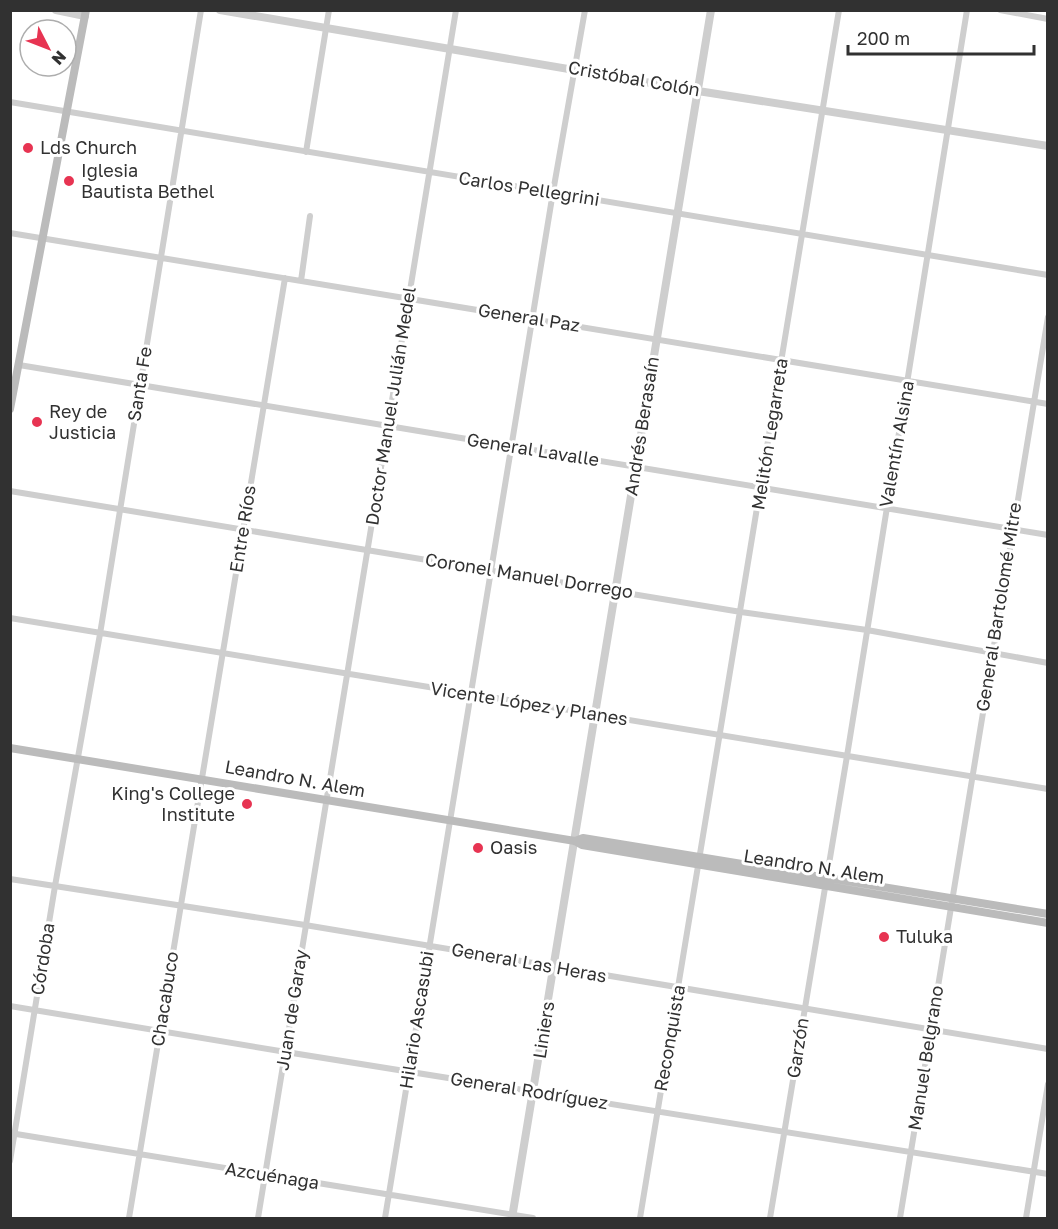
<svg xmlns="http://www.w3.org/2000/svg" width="1058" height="1229" font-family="'Golos Text',sans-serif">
<rect width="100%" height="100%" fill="#fff"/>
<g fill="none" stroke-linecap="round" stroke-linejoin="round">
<path stroke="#cecece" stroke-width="6" d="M1000,10L1048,19
M10,102L1048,275
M306,152L329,10
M10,233L1048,404
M301,281L310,216
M19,365L1048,535
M10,491L741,612L867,630L1048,663
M10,618L1048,789
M10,879L305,925L1048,1049
M10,1006L286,1052L1048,1174
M10,1133L533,1218
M10,1161L55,886L100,634L201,10
M129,1218L285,278
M258,1218L456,10
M385,1218L553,192L585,10
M640,1218L839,10
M770,1218L847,756L967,10
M900,1218L1048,317
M1026,1218L1048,1084"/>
<path stroke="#cecece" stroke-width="8" d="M56,10L85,16
M220,10L698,91L1048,146
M512,1218L711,10"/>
<path stroke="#bbb" stroke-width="8" d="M10,409L86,10
M10,748L575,841L582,845L1048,923
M575,841L583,838L1048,914"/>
</g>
<g fill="#e73452" stroke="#fff" stroke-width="2">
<circle cx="28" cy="148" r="6"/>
<circle cx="69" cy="181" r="6"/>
<circle cx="37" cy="422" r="6"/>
<circle cx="247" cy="804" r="6"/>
<circle cx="478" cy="848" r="6"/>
<circle cx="884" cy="937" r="6"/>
</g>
<g text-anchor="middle" stroke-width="6" stroke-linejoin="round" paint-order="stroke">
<g font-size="18" fill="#313131" stroke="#fff">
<text transform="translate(634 79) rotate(10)" y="6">Cristóbal Colón</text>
<text transform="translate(529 189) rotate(9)" y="6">Carlos Pellegrini</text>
<text transform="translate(529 318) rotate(9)" y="6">General Paz</text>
<text transform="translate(140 384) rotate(-81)" y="6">Santa Fe</text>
<text transform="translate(391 406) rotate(-81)" y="6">Doctor Manuel Julián Medel</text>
<text transform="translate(642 426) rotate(-81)" y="6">Andrés Berasaín</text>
<text transform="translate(770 434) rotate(-81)" y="6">Melitón Legarreta</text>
<text transform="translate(897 444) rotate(-80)" y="6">Valentín Alsina</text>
<text transform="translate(533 450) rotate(9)" y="6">General Lavalle</text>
<text transform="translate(243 529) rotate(-81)" y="6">Entre Ríos</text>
<text transform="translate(529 576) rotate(9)" y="6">Coronel Manuel Dorrego</text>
<text transform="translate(999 607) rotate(-81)" y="6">General Bartolomé Mitre</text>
<text transform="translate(529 704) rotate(9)" y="6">Vicente López y Planes</text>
<text transform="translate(295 779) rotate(10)" y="6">Leandro N. Alem</text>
<text transform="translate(814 867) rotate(9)" y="6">Leandro N. Alem</text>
<text transform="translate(43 959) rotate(-81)" y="6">Córdoba</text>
<text transform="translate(529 963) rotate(10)" y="6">General Las Heras</text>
<text transform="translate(165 999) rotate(-81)" y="6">Chacabuco</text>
<text transform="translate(292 1010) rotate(-81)" y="6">Juan de Garay</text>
<text transform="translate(417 1020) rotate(-81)" y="6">Hilario Ascasubi</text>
<text transform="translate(544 1030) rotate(-81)" y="6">Liniers</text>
<text transform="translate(670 1038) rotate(-80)" y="6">Reconquista</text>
<text transform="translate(798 1048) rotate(-81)" y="6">Garzón</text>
<text transform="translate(926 1058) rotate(-81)" y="6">Manuel Belgrano</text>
<text transform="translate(529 1091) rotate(9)" y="6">General Rodríguez</text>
<text transform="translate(272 1176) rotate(9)" y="6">Azcuénaga</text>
</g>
<g font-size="18" fill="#313131" stroke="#fff" text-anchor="start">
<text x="40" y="154">Lds Church</text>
<text x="81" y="177">Iglesia<tspan x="81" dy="21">Bautista Bethel</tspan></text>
<text x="49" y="418">Rey de<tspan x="49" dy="21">Justicia</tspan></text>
<text x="235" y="800" text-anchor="end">King's College<tspan x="235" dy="21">Institute</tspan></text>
<text x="490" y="854">Oasis</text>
<text x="896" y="943">Tuluka</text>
</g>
</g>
<rect width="1058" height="1229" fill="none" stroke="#313131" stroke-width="24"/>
<g transform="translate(48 48) rotate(132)"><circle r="28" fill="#ffffff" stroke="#adadad" stroke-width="1.5"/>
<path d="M0-4.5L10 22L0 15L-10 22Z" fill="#e73452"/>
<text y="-9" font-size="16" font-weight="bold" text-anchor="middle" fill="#313131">N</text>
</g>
<path d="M848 45v9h186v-9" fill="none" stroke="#313131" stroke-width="3"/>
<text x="857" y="45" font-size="18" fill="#313131" stroke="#ffffff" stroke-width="4.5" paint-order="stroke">200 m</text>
</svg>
